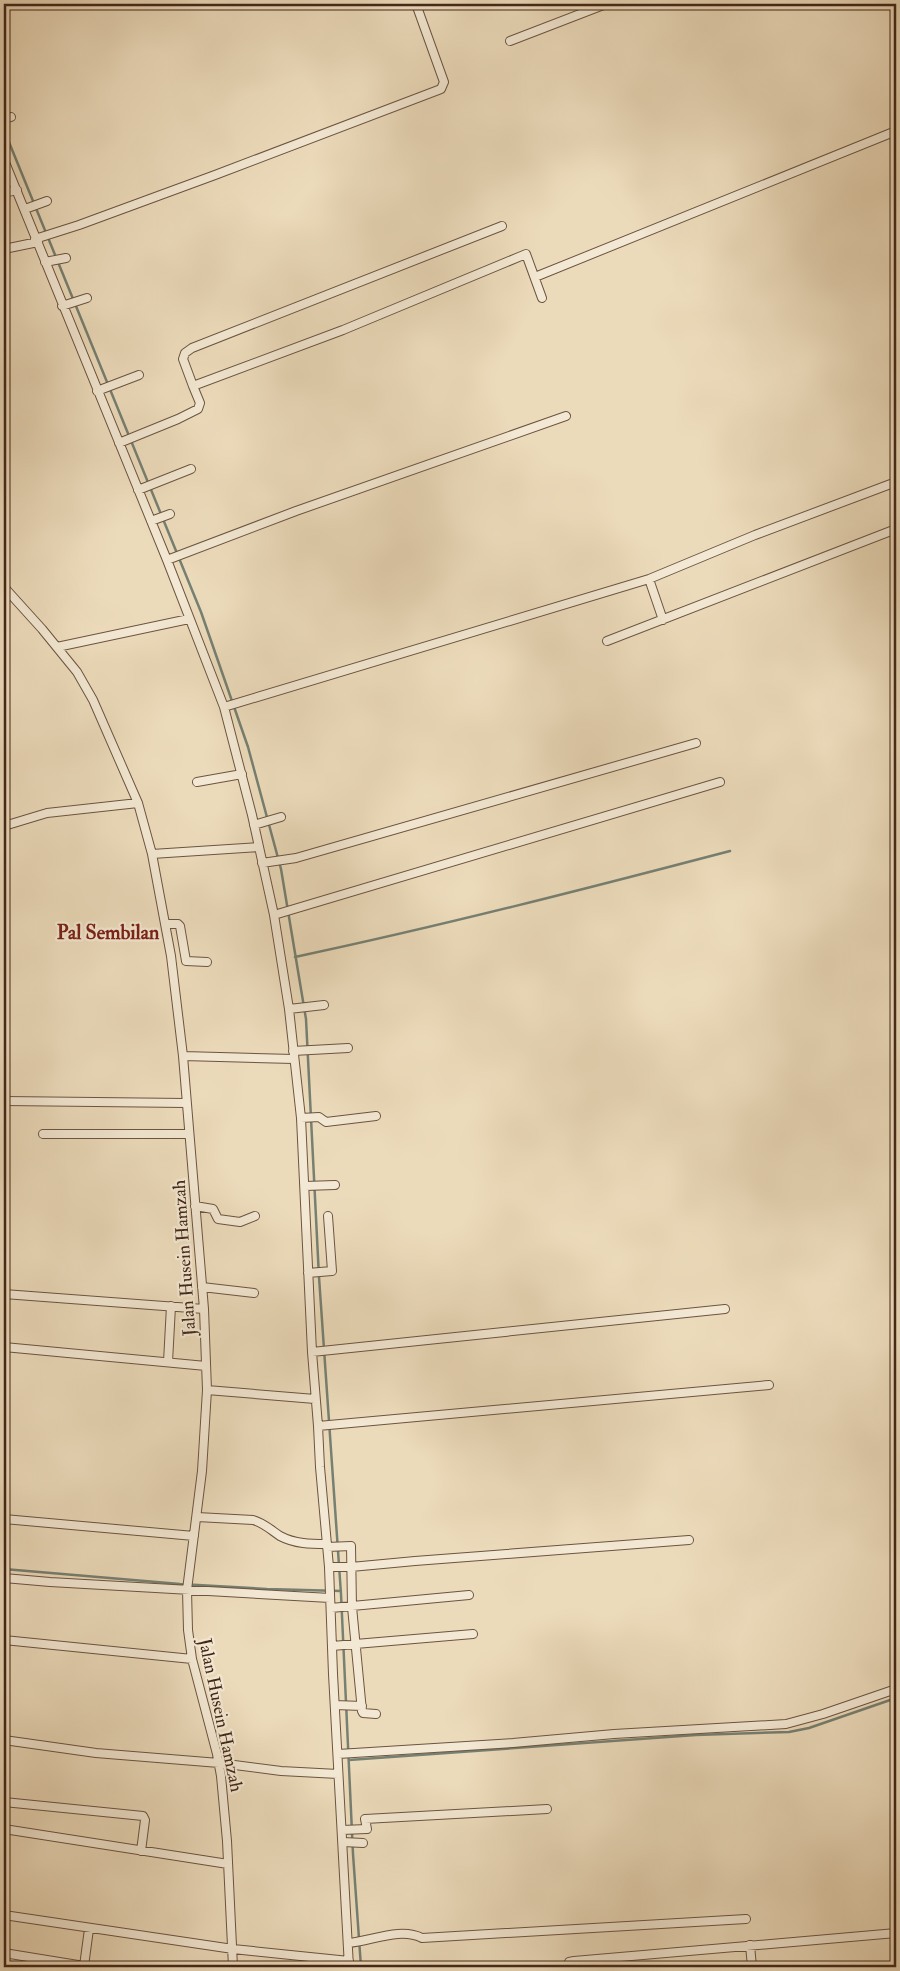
<svg xmlns="http://www.w3.org/2000/svg" width="900" height="1971" font-family="'IM FELL Double Pica',serif">
<rect width="100%" height="100%" fill="#ecdbbb"/>
<filter id="stains"><feTurbulence type="fractalNoise" baseFrequency=".004" numOctaves="4"/><feColorMatrix values="0 0 0 0 .2 0 0 0 0 .09 0 0 0 0 .02 0 0 0 .5 -.17"/></filter>
<radialGradient id="worn" r=".72"><stop offset=".6" stop-color="#630" stop-opacity="0"/><stop offset="1" stop-color="#630" stop-opacity=".3"/></radialGradient>
<g fill="none" stroke-linecap="round" stroke-linejoin="round">
<path stroke="#768073" stroke-width="2.5" d="M4,130L201,612L248,747L281,869L306,1019L319,1277L341,1594L353,1854L361,1967
M295,957C441,926 585,889 730,851
M4,1569L180,1584L267,1589L341,1591
M349,1760L696,1735L789,1732L809,1728L896,1698"/>
<defs>
<path id="minor" d="M510,41L606,4
M4,119L11,117
M4,160L167,560L224,707L252,815L274,915L289,1009L301,1118L312,1352L318,1426L320,1467L329,1567L333,1674L349,1967
M4,193L17,190
M25,209L47,201
M35,239L79,225L215,175L441,89L444,82L416,4
M4,249L38,242
M45,262L66,258
M535,277L896,131
M62,306L87,298
M193,386L183,359L185,353L192,348L502,226
M97,391L139,375
M119,443L178,419L198,409L200,403L193,386L343,330L526,254L542,298
M138,490L191,469
M151,521L170,514
M167,560L296,511L566,416
M649,579L663,620
M4,587L42,629L77,672L93,700L138,803L152,854L171,956L183,1056L204,1309L207,1390L202,1471L187,1590L188,1630L192,1659L217,1754L221,1776L227,1841L233,1967
M607,641L896,529
M57,647L189,619
M224,707L649,579L755,535L896,482
M197,782L242,774
M254,825L281,817
M4,826L47,813L138,803
M152,854L259,847
M262,863L296,858L696,743
M274,915L720,782
M165,924H178L180,926L186,961L207,962
M289,1009L324,1005
M293,1051L348,1048
M183,1056L294,1059
M4,1101L186,1103
M301,1118L319,1117L326,1122L376,1116
M43,1134H189
M305,1186L335,1185
M195,1206L213,1209L218,1219L240,1222L255,1216
M308,1273L332,1271L328,1216
M202,1287L254,1293
M4,1294L204,1309
M4,1347L206,1366
M312,1352L725,1309
M168,1362L171,1306
M207,1390L315,1399
M318,1426L769,1385
M197,1517L253,1520C264,1523 271,1530 280,1536C295,1544 311,1544 327,1544
M4,1519L194,1536
M327,1547L351,1546L352,1607L362,1711L363,1713L376,1714
M329,1567H351L415,1561L689,1540
M4,1578L50,1582L330,1598
M331,1608L469,1595
M4,1640L192,1659
M332,1646L473,1634
M335,1705L362,1706
M4,1740L96,1753L219,1763L281,1771L338,1774
M338,1754L513,1743L614,1734L786,1724L823,1714L896,1689
M4,1802L143,1816L145,1820L141,1851
M4,1829L228,1864
M342,1830L367,1829L365,1819L547,1809
M343,1842L363,1843
M4,1915L233,1949L349,1961
M349,1943C372,1941 400,1927 422,1938L746,1919
M750,1945L752,1967
M4,1953L90,1967
M84,1966L89,1929
M567,1967L569,1962L574,1961L896,1933"/>
</defs>
<use href="#minor" stroke="#6c5441" stroke-width="10"/>
<use href="#minor" stroke="#f3e8d3" stroke-width="8"/>
</g>
<g text-anchor="middle" stroke-width="4.5" stroke-linejoin="round" paint-order="stroke">
<g font-size="18" fill="#422718" stroke="#f3e8d3">
<text transform="translate(184 1258) rotate(-94)" y="6">Jalan Husein Hamzah</text>
<text transform="translate(221 1715) rotate(78)" y="6">Jalan Husein Hamzah</text>
</g>
<g font-size="20" font-weight="bold" fill="#7a1f14" stroke="#f3e8d3">
<text x="108" y="939">Pal Sembilan</text>
</g>
</g>
<rect width="900" height="1971" fill="none" stroke="#ecdbbb" stroke-width="20"/>
<rect x="5" y="5" width="890" height="1961" fill="none" stroke="#422718" stroke-width="2.5"/>
<rect x="10" y="10" width="880" height="1951" fill="none" stroke="#422718"/>
<rect width="100%" height="100%" filter="url(#stains)"/>
<rect width="100%" height="100%" fill="url(#worn)"/>
</svg>
